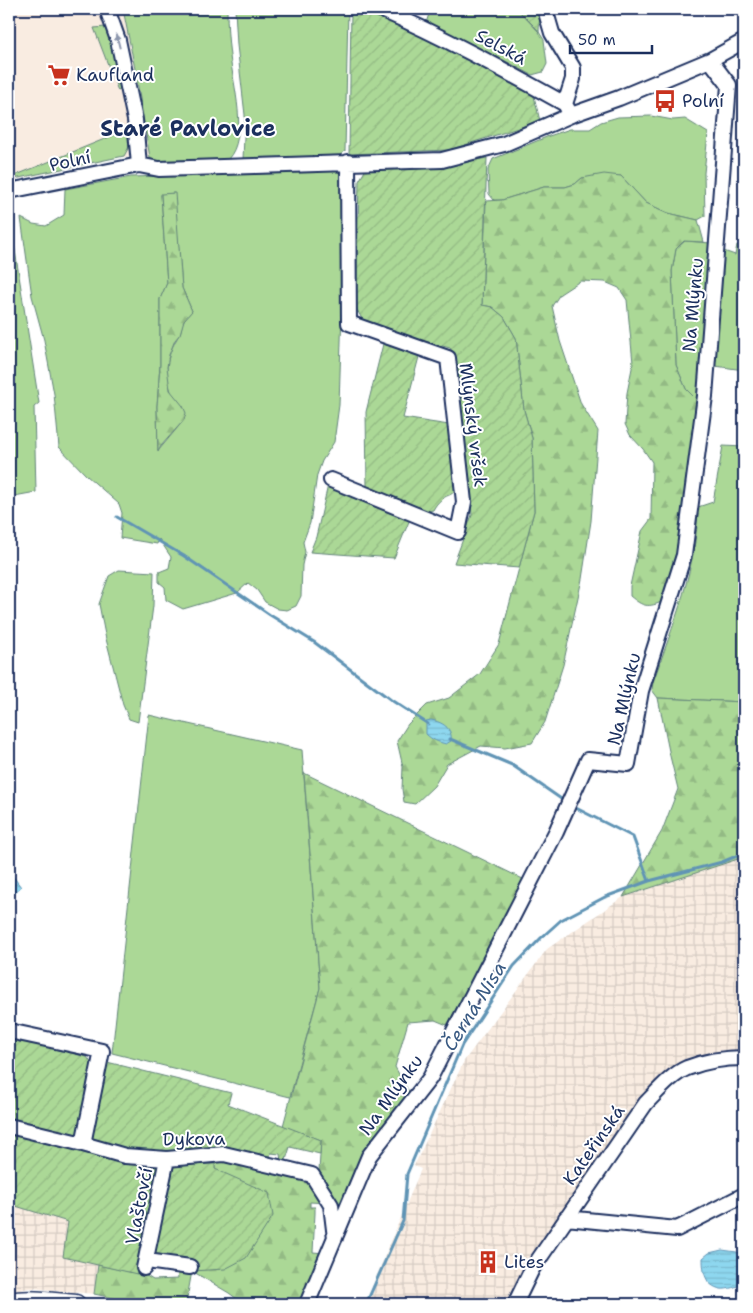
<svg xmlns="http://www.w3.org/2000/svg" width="753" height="1313" font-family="'Shantell Sans',sans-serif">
<defs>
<pattern id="industrial-grid" width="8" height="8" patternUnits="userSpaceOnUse" patternTransform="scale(1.25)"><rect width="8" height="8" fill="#f9ece1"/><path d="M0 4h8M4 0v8" fill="none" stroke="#d5cbc3"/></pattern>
<pattern id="forest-firs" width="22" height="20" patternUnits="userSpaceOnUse" patternTransform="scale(1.25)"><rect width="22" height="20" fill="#abd896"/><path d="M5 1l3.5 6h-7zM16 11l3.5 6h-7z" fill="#93ba84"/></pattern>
<pattern id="garden-furrows" width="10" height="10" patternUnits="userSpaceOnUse" patternTransform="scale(1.25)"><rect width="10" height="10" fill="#abd896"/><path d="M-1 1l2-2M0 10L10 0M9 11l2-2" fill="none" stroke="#93ba84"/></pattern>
<pattern id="water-rules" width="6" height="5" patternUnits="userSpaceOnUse" patternTransform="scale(1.25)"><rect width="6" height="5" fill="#8ed7ef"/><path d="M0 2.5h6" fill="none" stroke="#7ab9cf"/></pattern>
</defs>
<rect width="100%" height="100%" fill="#fff"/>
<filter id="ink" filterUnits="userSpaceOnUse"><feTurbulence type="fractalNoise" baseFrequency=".02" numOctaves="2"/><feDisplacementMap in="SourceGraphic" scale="10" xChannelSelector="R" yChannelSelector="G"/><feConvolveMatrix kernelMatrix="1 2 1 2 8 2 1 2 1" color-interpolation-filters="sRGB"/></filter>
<g filter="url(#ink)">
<path fill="#f9ece1" d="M9,9H123L150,158L120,157L9,181Z"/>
<path fill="url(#industrial-grid)" d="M744,857V1052L653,1088L604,1152L554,1227L509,1304H365L421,1169L414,1166L464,1061L547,949L623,897Z
M9,1203L68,1222L98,1265L94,1294L30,1288L9,1292Z"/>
<path fill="#abd896" stroke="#63847a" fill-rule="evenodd" d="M123,9H227C227,24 228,40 230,56C233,84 249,137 228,159L218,161L163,163L155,161L150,158L135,69Z
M235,9H348L345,151L339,156L243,159L245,115L237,45Z
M428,9H517L539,32L544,40L547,64L543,72L532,75L496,56L492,57L426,23L429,14Z
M106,27L114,36L122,89L118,91L94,28Z
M651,116L673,120L685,119L708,133L704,173L705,216L698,220L668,213L646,203L621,176L582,178L575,184L565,187H544L502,200H494L489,194L488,170L493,159L549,136L570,129H590L601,122L618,117Z
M129,129V147L124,156L9,180V178Z
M336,171L341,174L346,183L339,405L334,442L322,461L317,475L310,523L303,542L305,552L302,565L301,596L296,606L287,610L278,609L265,602L257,590L248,583L237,593L183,609L166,600L165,587L159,582V572L169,568L171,557L159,539L157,544L120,538L122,513L119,504L87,476L59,447L54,394L44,340L32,296L21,218L33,224L46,226L64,215L65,189L131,177ZM174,193L182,288L192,311C189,314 186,317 184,320C181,325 182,331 179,335C158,368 168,388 184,420L158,451L157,406L160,365V299L167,283L161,195Z
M9,212L39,403L34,407L36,492L9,497Z
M685,241L711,243L699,402L686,389L676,365L672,271L676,249Z
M737,245L744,246V370L715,366L721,250L735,255Z
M723,446L744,447V702L658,698L652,690L653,682C673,626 697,567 698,507L713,502Z
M119,570L154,572L153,606L138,722L129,719L123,705L105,635L99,604L109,576Z
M149,715L302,750L320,988L290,1097L112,1053Z"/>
<path fill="url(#forest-firs)" stroke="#63847a" d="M604,174L621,176L646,203L668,213L698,220L704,242L684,241L676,249L672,271L676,365L686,389L699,402L680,555L664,601C648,608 643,607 630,596V586L642,531L651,519L652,462L643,449L630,435L625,424L627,393L633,363L627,300L619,288L605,282L580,281L560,294L552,306L560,341L581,404L598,431L591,521L582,579L563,665L545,722L532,743L505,748L481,746L447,764L434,786L415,804L404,802L402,789L403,767L397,741L408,724L427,705L449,698L480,674L499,644L534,511L532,438L524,410L516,338L504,317L492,307L482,305L486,201L502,200L544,187H565L575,184L582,178Z
M175,193L182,288L192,311L184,320L180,334L175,340L169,355L167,367L170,390L183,406L186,413L184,420L161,446L158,452L157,406L160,365V299L167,283L161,194Z
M658,698L744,702V857L623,897L662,831L678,789L670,756Z
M304,773L527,881L447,1025L435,1020L408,1022L395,1067L410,1094L341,1210L335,1208L333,1194L319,1171L321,1140L283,1126L320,988Z
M222,1156L310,1180L327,1203L310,1202V1207H315V1213L313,1252L324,1253L303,1304H244L229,1293L192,1271L186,1304H142L94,1294L98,1265L145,1275L153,1280L178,1279L177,1269L215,1169V1164Z"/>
<path fill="url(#garden-furrows)" stroke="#63847a" d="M351,9H365L415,30L532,88L540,121L449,150L349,154Z
M517,9H540L539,32L537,29Z
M487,158L482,305L492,307L504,317L516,338L524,410L532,438L534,511L519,568L454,563L472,515L455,356L450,348L375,328C364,323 360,318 356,306L359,181L366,169L437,167Z
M383,344L420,353L403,418L449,425L456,488C453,496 448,494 442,499C438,502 435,506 433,510L427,511L367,487L366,412Z
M328,485L410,519L394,558L310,552L316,537Z
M9,1038L87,1057L92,1064L81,1137L9,1123Z
M103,1061L231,1093L228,1104L321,1140L320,1154L290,1147L285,1163L281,1161L280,1154L271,1153L270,1157L223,1149L143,1154L96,1143L92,1137Z
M9,1131L117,1159L156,1165L160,1171L137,1274L63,1257L68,1222L9,1204Z
M215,1164V1169L269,1193L273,1216L246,1258L225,1269L192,1271L153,1258L169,1171L175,1165Z"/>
<path fill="url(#water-rules)" stroke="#6094b5" d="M431,720C442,722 453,728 451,741L446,744C438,742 432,740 426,734V721Z
M9,871L21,887L9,897Z
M722,1250L744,1253V1284C738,1286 727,1290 721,1289C705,1286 703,1272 703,1258L709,1253Z"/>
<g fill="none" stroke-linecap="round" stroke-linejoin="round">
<path stroke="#6094b5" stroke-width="3" d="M117,517L184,556L270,615L314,642L391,700L428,724
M450,739L512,765L564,801
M572,806L633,837L649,881
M366,1304L403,1221L407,1174L462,1045L514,966L541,938L561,920L605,897L649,881L722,862L744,853
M728,1304L744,1300"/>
<defs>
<path id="minor" d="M107,9L118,40L135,120L139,165
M380,9C444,37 504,70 565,104L571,115
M545,9L552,33L573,68V79L565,104
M9,191L139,165L159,169L442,160L504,144L571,115L619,98L710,60L744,41
M331,480L458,532L464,502L448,358L349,323L348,162
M9,1031L102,1051L83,1144
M9,1126L83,1144L125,1156L167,1159L224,1154L312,1175L331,1205L335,1238
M566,1218L677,1229L744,1195
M147,1261L190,1267
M144,1268L167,1159
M307,1304L369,1156L430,1078L556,832L588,760L628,764L641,691L684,555L705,396L729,85L710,60
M515,1304L532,1269L646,1103C658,1091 671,1075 687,1068C705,1061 725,1058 744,1058"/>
<path id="major" d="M9,1302C30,1298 54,1302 76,1304"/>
</defs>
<use href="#minor" stroke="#1b2f5e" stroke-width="18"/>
<use href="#major" stroke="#1b2f5e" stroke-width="21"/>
<use href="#minor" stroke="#fff" stroke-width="14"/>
<use href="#major" stroke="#fff" stroke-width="18"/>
</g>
<defs><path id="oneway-solid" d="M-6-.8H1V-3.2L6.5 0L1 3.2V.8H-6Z" transform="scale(1.25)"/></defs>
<use fill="#8d97ae" href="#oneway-solid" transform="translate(118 41) rotate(-104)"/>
</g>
<defs>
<symbol id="supermarket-bare" viewBox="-9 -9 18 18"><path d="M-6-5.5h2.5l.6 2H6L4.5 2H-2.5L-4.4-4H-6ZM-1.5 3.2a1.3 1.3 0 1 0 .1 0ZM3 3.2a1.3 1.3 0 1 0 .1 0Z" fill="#c8321e" stroke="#fff" stroke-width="2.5" paint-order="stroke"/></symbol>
<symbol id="bus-bare" viewBox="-9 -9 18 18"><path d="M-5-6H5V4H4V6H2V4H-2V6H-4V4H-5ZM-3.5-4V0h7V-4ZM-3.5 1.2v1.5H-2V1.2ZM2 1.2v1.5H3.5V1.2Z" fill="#c8321e" stroke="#fff" stroke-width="2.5" paint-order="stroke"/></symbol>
<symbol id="building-bare" viewBox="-9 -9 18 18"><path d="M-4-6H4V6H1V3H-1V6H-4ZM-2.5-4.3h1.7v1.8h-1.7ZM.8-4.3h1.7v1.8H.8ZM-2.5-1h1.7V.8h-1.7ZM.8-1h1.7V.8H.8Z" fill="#c8321e" stroke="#fff" stroke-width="2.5" paint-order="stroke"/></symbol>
</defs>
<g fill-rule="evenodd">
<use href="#supermarket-bare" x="43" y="59" width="32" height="32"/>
<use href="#bus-bare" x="649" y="85" width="32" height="32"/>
<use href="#building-bare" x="472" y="1246" width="32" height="32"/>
</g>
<g text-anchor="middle" stroke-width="4" stroke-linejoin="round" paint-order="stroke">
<g font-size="18" fill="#1b2f5e" stroke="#fff">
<text transform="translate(501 47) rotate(28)" y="6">Selská</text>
<text transform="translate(70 161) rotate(-12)" y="6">Polní</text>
<text transform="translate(693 305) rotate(-85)" y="6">Na Mlýnku</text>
<text transform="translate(473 425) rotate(83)" y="6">Mlýnský vršek</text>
<text transform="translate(624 699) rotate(-77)" y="6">Na Mlýnku</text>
<text transform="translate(391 1095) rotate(-54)" y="6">Na Mlýnku</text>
<text transform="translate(194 1139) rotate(-1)" y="6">Dykova</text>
<text transform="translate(594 1145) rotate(-55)" y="6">Kateřinská</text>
<text transform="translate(139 1206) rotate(-79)" y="6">Vlaštovčí</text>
</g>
<g font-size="18" fill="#1b2f5e" stroke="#fff" text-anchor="start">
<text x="76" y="81">Kaufland</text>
<text x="682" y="107">Polní</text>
<text x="504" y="1268">Lites</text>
</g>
<g font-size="19" font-style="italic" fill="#385982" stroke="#fff">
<text transform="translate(474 1006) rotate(-58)" y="7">Černá Nisa</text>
</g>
<g font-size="22" font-weight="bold" fill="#1b2f5e" stroke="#fff">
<text x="188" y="136">Staré Pavlovice</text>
</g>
</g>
<rect width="753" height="1313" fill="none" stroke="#fff" stroke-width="30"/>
<rect x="15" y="15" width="723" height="1283" fill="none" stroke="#1b2f5e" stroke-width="2" filter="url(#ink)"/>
<path d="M570 45v8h82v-8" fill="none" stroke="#1b2f5e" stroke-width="2.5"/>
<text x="578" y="45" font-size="15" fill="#1b2f5e" stroke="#ffffff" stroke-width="4" paint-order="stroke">50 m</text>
</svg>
